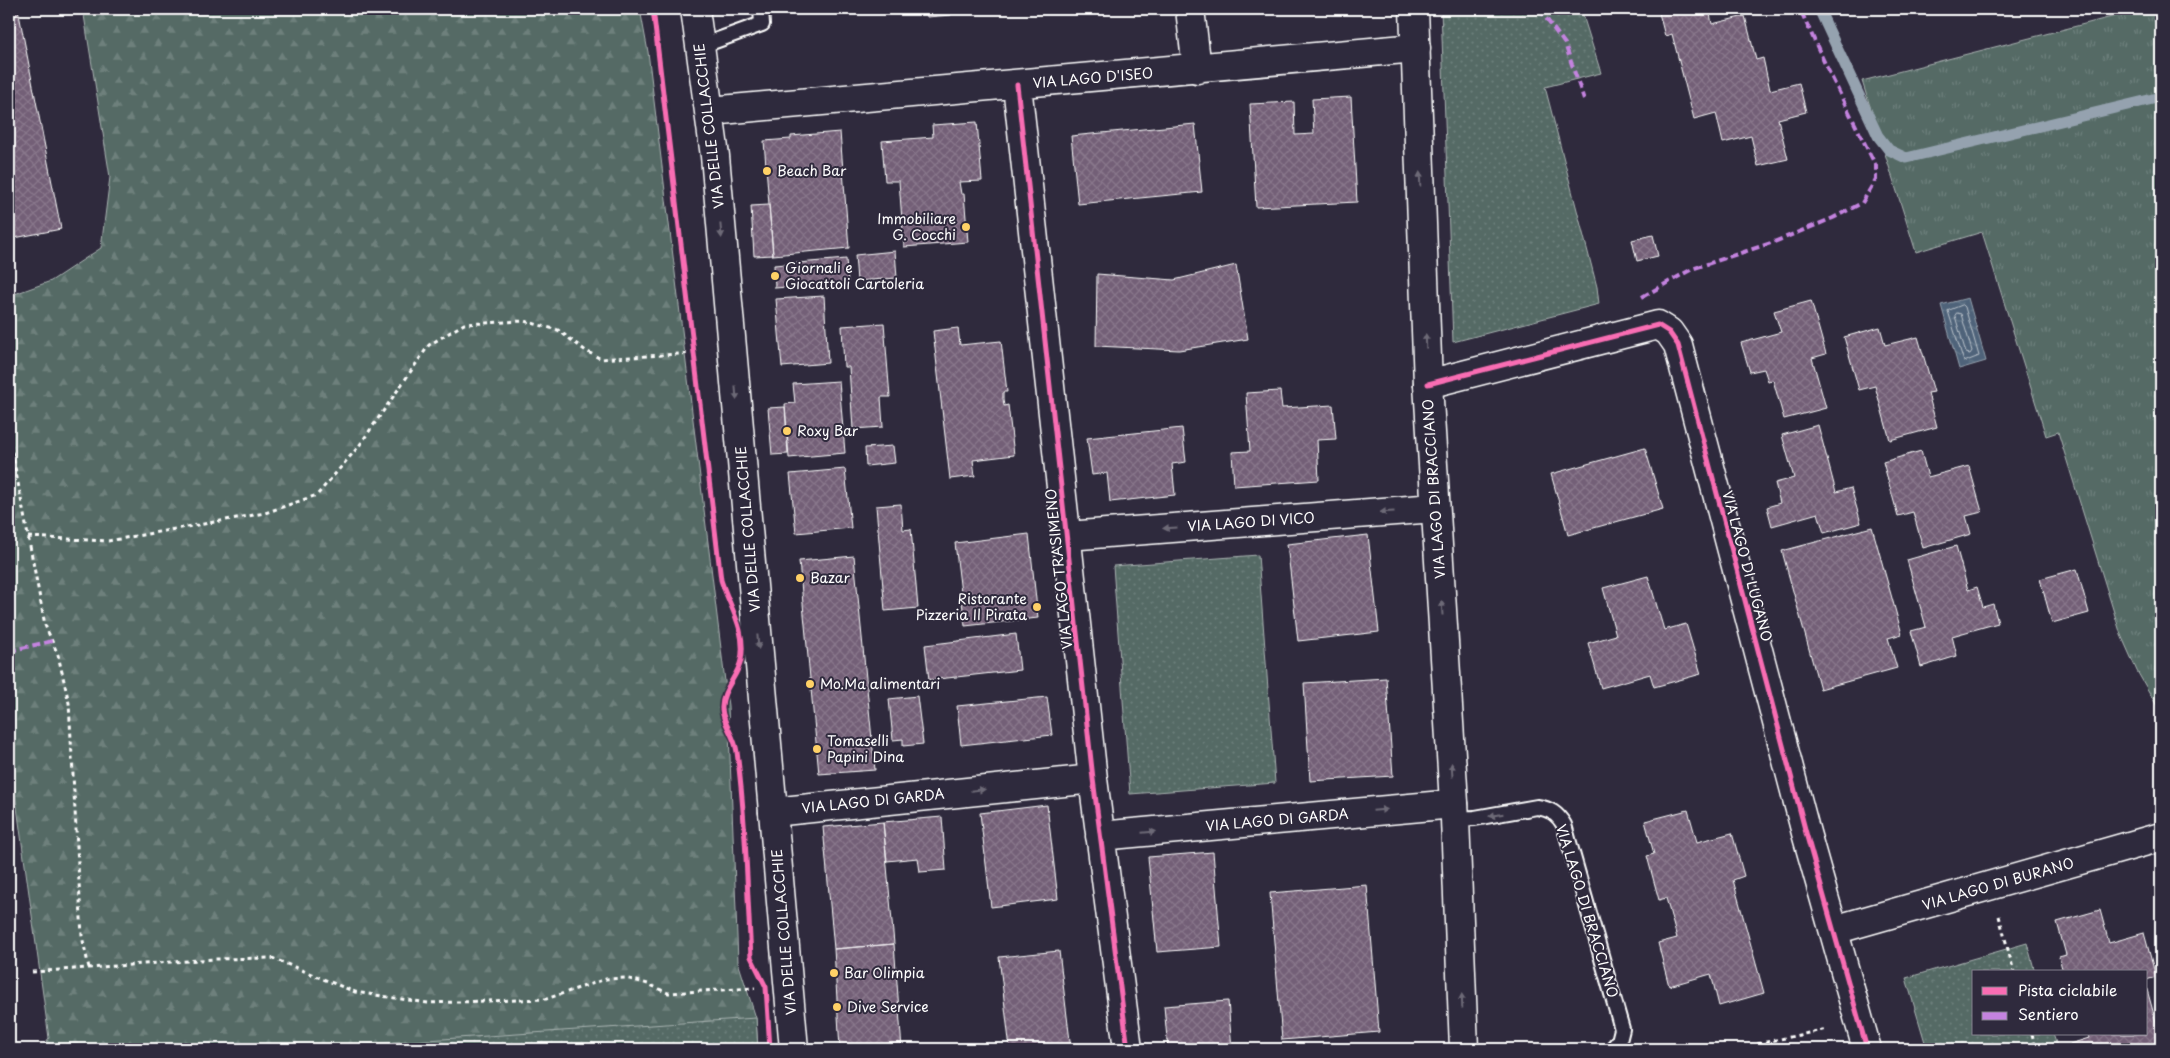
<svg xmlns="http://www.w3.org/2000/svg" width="2170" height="1058" font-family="'Playpen Sans',sans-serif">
<defs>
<pattern id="grass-tufts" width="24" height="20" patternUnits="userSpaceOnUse" patternTransform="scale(1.25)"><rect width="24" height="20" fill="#546a65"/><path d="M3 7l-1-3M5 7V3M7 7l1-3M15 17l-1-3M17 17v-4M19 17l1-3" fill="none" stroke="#6e807c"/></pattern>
<pattern id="forest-firs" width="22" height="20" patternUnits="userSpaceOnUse" patternTransform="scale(1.25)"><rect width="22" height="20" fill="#546a65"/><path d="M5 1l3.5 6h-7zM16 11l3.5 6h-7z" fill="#6e807c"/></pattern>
<pattern id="park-dots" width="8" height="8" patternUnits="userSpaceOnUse" patternTransform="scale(1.25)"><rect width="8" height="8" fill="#546a65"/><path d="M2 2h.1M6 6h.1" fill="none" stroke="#6e807c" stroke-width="1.8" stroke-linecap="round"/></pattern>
<pattern id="water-ripples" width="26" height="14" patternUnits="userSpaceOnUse" patternTransform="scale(1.25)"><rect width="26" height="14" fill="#4f647a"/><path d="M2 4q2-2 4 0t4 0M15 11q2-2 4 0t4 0" fill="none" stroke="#697b8e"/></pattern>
<pattern id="building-cross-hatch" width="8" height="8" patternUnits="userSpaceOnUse" patternTransform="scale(1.25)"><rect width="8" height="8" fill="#735f77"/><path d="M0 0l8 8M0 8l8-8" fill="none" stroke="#88778b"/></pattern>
</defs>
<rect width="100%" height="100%" fill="#2f2a3d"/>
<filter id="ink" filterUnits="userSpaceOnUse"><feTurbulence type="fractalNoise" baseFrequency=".02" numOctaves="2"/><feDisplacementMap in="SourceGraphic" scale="10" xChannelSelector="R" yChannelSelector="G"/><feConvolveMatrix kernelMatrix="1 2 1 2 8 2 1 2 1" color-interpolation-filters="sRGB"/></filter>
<g filter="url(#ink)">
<path fill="url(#grass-tufts)" stroke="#aab4b2" d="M2143,9H2161V713L2137,671L2121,635L2058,432L2046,436L1982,232L1916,252L1862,81Z"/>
<path fill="url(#forest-firs)" stroke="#aab4b2" d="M83,9H640L648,52L728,706L738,962L756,1018L758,1049H41L49,1038L11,764L9,698V296L51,281L101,248L110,177Z"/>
<path fill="url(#park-dots)" stroke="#aab4b2" d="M1441,9H1581L1601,73L1545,87L1597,287L1599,304L1453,342Z
M1258,555L1275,783L1130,794L1113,566Z
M2027,943L2035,972H1974V1034H2053L2058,1049H1927L1906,978Z
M756,1018L758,1049H293Z"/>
<path fill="url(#water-ripples)" stroke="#95a2af" d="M1968,298L1986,361L1959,369L1941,305Z"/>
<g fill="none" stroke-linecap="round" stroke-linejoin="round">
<path stroke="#b9c1ca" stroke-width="1" d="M1963,305L1965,307L1979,356L1964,362L1948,311Z
M1957,313L1961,314L1972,351L1970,354L1966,353L1955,316Z"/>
<path stroke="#95a2af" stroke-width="11" d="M1819,9L1878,136L1889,150L1906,158L2161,97"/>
</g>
<path fill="url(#building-cross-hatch)" stroke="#fff" d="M9,9H18L61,229L9,239Z
M889,9H951V15L927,17L926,9L890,13Z
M1658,9H1709L1712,24L1745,16L1756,60L1763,58L1770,90L1799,83L1806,112L1778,119L1788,159L1758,166L1751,136L1723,143L1716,113L1694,119L1672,34L1665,36Z
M1351,97L1357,202L1256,207L1250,104L1294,102L1295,135L1314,134L1312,99Z
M977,122L982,181L959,182L961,194H964L968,242L904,247L899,181H885L882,141L933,137L932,125Z
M1195,124L1202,192L1078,204L1071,136Z
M840,132L849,248L773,255L764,141L791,139V136Z
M769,205L773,255L754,256L751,206Z
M1653,235L1658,256L1637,261L1632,240Z
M895,251L897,278L857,281L855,255Z
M846,259L848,282L775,288L774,265Z
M1236,265L1248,339L1179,350L1096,346L1097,274L1174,280Z
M824,296L828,363L782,367L776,299Z
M1811,301L1826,354L1812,358L1826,408L1784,419L1773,380L1768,381L1764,369L1750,372L1741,343L1781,332L1774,311Z
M884,323L890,397H881L883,427L853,429L849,367H844L842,326Z
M1880,327L1885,345L1918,337L1934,392L1928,393L1937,427L1890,440L1875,386L1859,390L1844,337Z
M958,328L960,345L1001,341L1007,392H1003V399L1004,406L1008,405L1014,455L973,460L975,476L950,479L933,331Z
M839,381L845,453L789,458L785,404L795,403L793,384Z
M1280,391L1282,408L1333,405L1336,439L1317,440L1319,480L1234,486L1232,452L1250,451L1246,393Z
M785,407L788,454L772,455L768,408Z
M1818,425L1836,492L1851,488L1861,523L1824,533L1818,513L1772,526L1767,507L1780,503L1775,483L1794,478L1782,435Z
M1182,428L1186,462L1172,464L1175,495L1110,502L1107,473L1092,475L1087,438Z
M893,446L895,463L866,466L865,448Z
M1645,448L1663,509L1568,535L1551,474Z
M1921,451L1928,477L1969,466L1982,512L1966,516L1971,534L1923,548L1913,512L1898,516L1883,462Z
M845,469L851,528L796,533L790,474Z
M901,504L903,530L911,529L918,608L885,611L876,506Z
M1872,527L1902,634L1888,638L1897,668L1820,689L1782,551Z
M1029,534L1038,618L965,626L955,543Z
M1368,535L1379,632L1298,641L1287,544Z
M1956,546L1968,590L1977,587L1983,607L1993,604L1998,623L1952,636L1957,656L1921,667L1911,631L1926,627L1907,560Z
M854,556L875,770L819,774L799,561Z
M2077,569L2089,613L2052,623L2040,579Z
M1648,576L1664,630L1686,624L1701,674L1654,687L1650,674L1601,688L1588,643L1616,635L1603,588Z
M1016,634L1020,670L929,680L925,645Z
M1386,678L1393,776L1310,781L1304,683Z
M917,696L923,744L903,746V739L893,740L889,699Z
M1047,697L1052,735L961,745L957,706Z
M1047,805L1058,899L991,907L980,813Z
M1688,810L1697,842L1732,833L1744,876L1733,880L1764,993L1719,1006L1711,974L1669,986L1658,943L1677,938L1666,898L1659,900L1647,856L1654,854L1645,821Z
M942,817L946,870L920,872L918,858L887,861L883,822Z
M883,822L894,944L834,949L823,827Z
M1213,852L1221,947L1157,952L1148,857Z
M1367,885L1379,1032L1282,1040L1270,893Z
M2100,910L2109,943L2144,933L2156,977L2146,980V972H2063L2059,957L2066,955L2057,922Z
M894,944L902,1049H840L834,949Z
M1059,951L1071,1049H1010L999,957Z
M2146,986L2161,1040V1049H2071L2070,1044L2089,1038L2088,1034H2146Z
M1228,1001L1232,1049H1168L1164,1006Z"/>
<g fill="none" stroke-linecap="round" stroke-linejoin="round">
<defs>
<path id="lane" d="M701,46L762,24L761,9
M1455,819L1475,818L1537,807C1550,809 1557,813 1564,825L1622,1029L1619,1041L1612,1049"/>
<path id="street" d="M1190,9L1197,69
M1017,85L1093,779L1128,1049
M710,111L1416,48
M1428,384L1658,325L1669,332L1678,345L1806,833L1867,1049
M1067,536L1435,508
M773,812L1093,779
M1100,836L1454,804
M1834,930L2161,837"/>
<path id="secondary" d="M695,9L715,156L794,1049
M1414,9L1428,384L1455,819L1464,1049"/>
</defs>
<use href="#lane" stroke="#fff" stroke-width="18"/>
<use href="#street" stroke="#fff" stroke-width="31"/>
<use href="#secondary" stroke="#fff" stroke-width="31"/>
<path stroke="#fff" stroke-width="3" stroke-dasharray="4 4" stroke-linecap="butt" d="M9,436L45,625L58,655L69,703L82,936L89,968
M28,537L108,541L265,513L317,495L359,446L429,345L464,324L524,321L558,330L586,351L601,359L694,353
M1999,916L2014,972
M32,972L214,959L272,958L355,992L428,1003L546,999L606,979L626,978L648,984L668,993L755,988
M2032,1034L2036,1049
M1734,1049L1827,1029"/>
<use href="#lane" stroke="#2f2a3d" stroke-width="14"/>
<use href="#street" stroke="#2f2a3d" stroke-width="28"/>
<use href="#secondary" stroke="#2f2a3d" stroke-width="28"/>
<path stroke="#c483df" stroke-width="4" stroke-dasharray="8 4" stroke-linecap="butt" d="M1539,9L1565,44L1584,100
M1642,297L1692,269L1774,242L1833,218L1862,203L1876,179V166L1826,66L1800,9
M9,651L52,641"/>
<defs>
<path id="cycleway" d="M653,9L721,580C729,606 747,630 741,660C738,677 721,690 722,709C723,724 735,736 737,752C746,819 747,889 751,957L766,987L770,1049
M1017,85L1093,779L1128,1049
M1428,384L1658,325L1669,332L1678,345L1806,833L1867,1049"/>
</defs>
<use href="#cycleway" stroke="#2f2a3d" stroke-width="8"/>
<use href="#cycleway" stroke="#f96db3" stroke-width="5"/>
</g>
<defs><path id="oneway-solid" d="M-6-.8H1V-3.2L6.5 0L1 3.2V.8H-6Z" transform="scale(1.25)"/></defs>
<g fill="#6d6a77">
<use href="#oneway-solid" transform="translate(1420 179) rotate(-92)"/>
<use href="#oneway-solid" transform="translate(721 231) rotate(85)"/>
<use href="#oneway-solid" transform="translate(1426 341) rotate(-92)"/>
<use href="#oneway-solid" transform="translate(736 393) rotate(85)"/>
<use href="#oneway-solid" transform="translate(1387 512) rotate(176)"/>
<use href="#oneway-solid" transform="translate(1170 528) rotate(176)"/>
<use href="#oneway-solid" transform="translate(1442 608) rotate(-94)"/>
<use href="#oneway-solid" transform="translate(758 642) rotate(85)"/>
<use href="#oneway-solid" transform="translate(1452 770) rotate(-94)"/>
<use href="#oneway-solid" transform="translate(978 790) rotate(-6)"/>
<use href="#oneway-solid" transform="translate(1380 810) rotate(-5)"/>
<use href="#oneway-solid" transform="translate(1496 815) rotate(171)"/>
<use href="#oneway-solid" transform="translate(1149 832) rotate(-5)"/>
<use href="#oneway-solid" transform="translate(1462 1001) rotate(-92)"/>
</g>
</g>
<g fill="#ffd166" stroke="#2f2a3d" stroke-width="2">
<circle cx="767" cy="171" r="5"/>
<circle cx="966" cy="227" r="5"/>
<circle cx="775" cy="276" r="5"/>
<circle cx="787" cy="431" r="5"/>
<circle cx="800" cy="578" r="5"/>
<circle cx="1037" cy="607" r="5"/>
<circle cx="810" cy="684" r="5"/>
<circle cx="817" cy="749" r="5"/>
<circle cx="834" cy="973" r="5"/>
<circle cx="837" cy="1007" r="5"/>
</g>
<g text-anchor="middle" stroke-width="4" stroke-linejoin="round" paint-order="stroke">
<g font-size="14" fill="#fff" stroke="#2f2a3d">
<text transform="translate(1093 78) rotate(-5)" y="5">VIA LAGO D'ISEO</text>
<text transform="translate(709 126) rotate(-97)" y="5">VIA DELLE COLLACCHIE</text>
<text transform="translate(1434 489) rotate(-94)" y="5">VIA LAGO DI BRACCIANO</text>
<text transform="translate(1251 522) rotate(-4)" y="5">VIA LAGO DI VICO</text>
<text transform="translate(748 529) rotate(-95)" y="5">VIA DELLE COLLACCHIE</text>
<text transform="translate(1747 566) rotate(75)" y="5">VIA LAGO DI LUGANO</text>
<text transform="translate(1059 569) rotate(-96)" y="5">VIA LAGO TRASIMENO</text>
<text transform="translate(873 801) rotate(-6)" y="5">VIA LAGO DI GARDA</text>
<text transform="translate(1277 820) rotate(-5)" y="5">VIA LAGO DI GARDA</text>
<text transform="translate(1998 884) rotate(-16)" y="5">VIA LAGO DI BURANO</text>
<text transform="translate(1587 911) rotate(73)" y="5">VIA LAGO DI BRACCIANO</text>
<text transform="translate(784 932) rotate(-95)" y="5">VIA DELLE COLLACCHIE</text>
</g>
<g font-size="14" fill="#fff" stroke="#2f2a3d" text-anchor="start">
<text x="777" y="176">Beach Bar</text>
<text x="956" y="224" text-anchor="end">Immobiliare<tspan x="956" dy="16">G. Cocchi</tspan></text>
<text x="785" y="273">Giornali e<tspan x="785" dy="16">Giocattoli Cartoleria</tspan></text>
<text x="797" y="436">Roxy Bar</text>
<text x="810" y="583">Bazar</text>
<text x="1027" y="604" text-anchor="end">Ristorante<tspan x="1027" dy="16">Pizzeria Il Pirata</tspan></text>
<text x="820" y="689">Mo.Ma alimentari</text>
<text x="827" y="746">Tomaselli<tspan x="827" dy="16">Papini Dina</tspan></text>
<text x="844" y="978">Bar Olimpia</text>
<text x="847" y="1012">Dive Service</text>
</g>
</g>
<rect width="2170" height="1058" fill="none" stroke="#2f2a3d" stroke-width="30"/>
<rect x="15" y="15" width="2140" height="1028" fill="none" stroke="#fff" stroke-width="2" filter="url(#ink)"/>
<rect x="1972" y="970" width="175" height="65" fill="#2f2a3d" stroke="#827f8b"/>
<rect x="1982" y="987" width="25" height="8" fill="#f96db3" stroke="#827f8b"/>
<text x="2018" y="996" font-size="15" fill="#ffffff">Pista ciclabile</text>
<rect x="1982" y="1012" width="25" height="8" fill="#c483df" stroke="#827f8b"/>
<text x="2018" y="1020" font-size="15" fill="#ffffff">Sentiero</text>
</svg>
